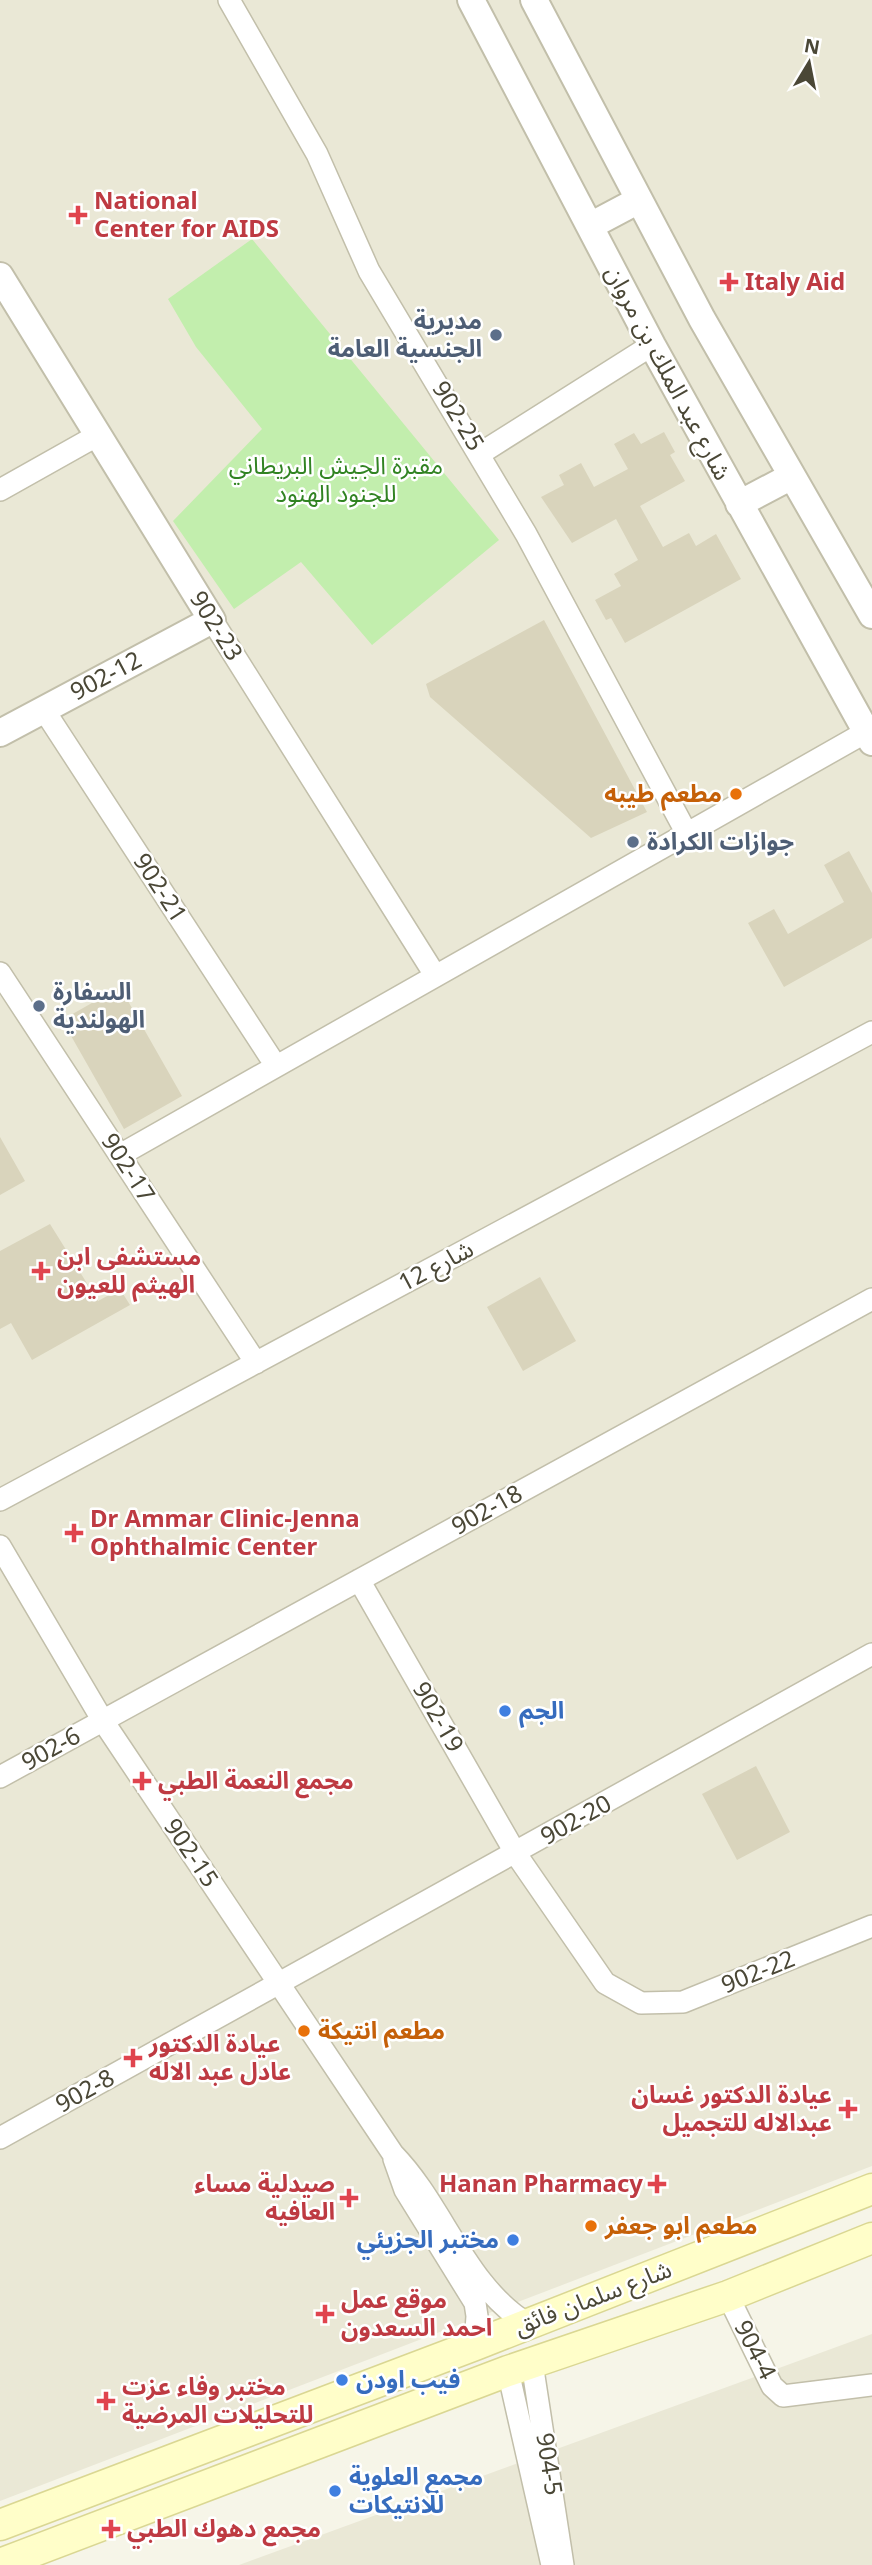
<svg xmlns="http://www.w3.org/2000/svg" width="872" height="2565" font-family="'Noto Sans','Noto Sans Arabic',sans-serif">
<rect width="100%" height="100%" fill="#f6f5e8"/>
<path fill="#eae8d6" d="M0,0H872V2166L0,2501Z
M872,2334V2565H239Z"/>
<path fill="#c2eead" d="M252,239L499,540L372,645L301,562L234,609L173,521L262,429L196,347L168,299Z"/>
<path fill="#d9d4bc" d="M664,432L675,452L670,455L685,481L640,506L663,547L689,533L696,546L716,534L741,579L625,643L611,618L606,620L595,600L621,586L614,574L638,560L616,519L572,543L541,497L564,485L559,475L581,463L594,487L628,469L614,444L634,433L641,444Z
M544,620L647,812L591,838L430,697L426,684Z
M849,851L872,893V938L784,987L748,923L774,909L788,934L844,902L824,865Z
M120,987L182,1096L124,1129L62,1020Z
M0,1137L25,1181L0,1195Z
M50,1224L98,1301L120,1289L130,1305L32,1360L11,1323L0,1329V1251Z
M540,1277L576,1341L523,1371L487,1307Z
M756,1766L790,1832L737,1860L702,1794Z"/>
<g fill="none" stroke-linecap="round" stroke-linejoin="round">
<defs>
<path id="minor" d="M229,0L317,154L369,271L526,534L686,832
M481,453L652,345
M0,490L98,435
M212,620L435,975
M44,710L276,1066
M0,973L256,1363
M120,1155L866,732
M0,1500L872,1032
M0,1546L103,1721L393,2154C443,2205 465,2286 528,2324
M359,1580L516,1854L605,1983L641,2003L683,2002L872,1926
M0,1777L872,1299
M0,2138L872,1654
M394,2159L405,2190L475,2303L477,2316L475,2345
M728,2296L772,2386L783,2396L872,2385
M532,2363L563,2565
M508,2371L552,2565"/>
<path id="tertiary" d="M471,0L652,345L872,742
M534,0L702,319L872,615
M590,226L639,200
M0,276L212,620L0,733
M739,504L792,476"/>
<path id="secondary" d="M0,2525L475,2345L872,2189
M0,2564L508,2371L728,2296L872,2238"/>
</defs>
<use href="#minor" stroke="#c2bfaa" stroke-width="24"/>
<use href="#tertiary" stroke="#c2bfaa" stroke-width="30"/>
<use href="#secondary" stroke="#dad793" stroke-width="33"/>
<use href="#minor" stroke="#fff" stroke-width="21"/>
<use href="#tertiary" stroke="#fff" stroke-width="26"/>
<use href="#secondary" stroke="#fffec9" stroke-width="30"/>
</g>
<g fill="#e0444e" stroke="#fff" stroke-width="2.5">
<path d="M74.5 204.5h7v7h7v7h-7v7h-7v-7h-7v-7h7z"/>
<path d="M725.5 271.5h7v7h7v7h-7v7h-7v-7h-7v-7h7z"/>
<path d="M37.5 1260.5h7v7h7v7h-7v7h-7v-7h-7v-7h7z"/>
<path d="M70.5 1522.5h7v7h7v7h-7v7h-7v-7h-7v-7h7z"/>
<path d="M138.5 1770.5h7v7h7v7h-7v7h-7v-7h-7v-7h7z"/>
<path d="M129.5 2047.5h7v7h7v7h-7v7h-7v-7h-7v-7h7z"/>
<path d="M844.5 2098.5h7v7h7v7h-7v7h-7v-7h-7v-7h7z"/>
<path d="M653.5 2173.5h7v7h7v7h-7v7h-7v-7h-7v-7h7z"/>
<path d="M345.5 2187.5h7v7h7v7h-7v7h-7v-7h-7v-7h7z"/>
<path d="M321.5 2303.5h7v7h7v7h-7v7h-7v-7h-7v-7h7z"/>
<path d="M102.5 2390.5h7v7h7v7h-7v7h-7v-7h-7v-7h7z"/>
<path d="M107.5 2518.5h7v7h7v7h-7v7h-7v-7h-7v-7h7z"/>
</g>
<g fill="#5c6f8a" stroke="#fff" stroke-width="2.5">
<circle cx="496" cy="335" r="7"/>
<circle cx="633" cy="842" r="7"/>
<circle cx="39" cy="1006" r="7"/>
</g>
<g fill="#e8710a" stroke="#fff" stroke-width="2.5">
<circle cx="736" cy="794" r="7"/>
<circle cx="304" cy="2031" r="7"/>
<circle cx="591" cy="2226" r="7"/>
</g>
<g fill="#3f7fe0" stroke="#fff" stroke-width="2.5">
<circle cx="505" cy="1711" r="7"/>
<circle cx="513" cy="2240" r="7"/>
<circle cx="342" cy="2380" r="7"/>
<circle cx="335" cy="2491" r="7"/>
</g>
<g text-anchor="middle" stroke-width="5" stroke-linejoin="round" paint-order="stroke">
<g font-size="24" font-weight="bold" fill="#be3a42" stroke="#fff" text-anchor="start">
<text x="94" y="209">National<tspan x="94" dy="28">Center for AIDS</tspan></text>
<text x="745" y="290">Italy Aid</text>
<text x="57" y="1265">مستشفى ابن<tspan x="57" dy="28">الهيثم للعيون</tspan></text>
<text x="90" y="1527">Dr Ammar Clinic-Jenna<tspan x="90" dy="28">Ophthalmic Center</tspan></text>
<text x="158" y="1789">مجمع النعمة الطبي</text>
<text x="149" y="2052">عيادة الدكتور<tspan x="149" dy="28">عادل عبد الاله</tspan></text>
<text x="832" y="2103" text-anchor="end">عيادة الدكتور غسان<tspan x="832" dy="28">عبدالاله للتجميل</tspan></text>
<text x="335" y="2192" text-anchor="end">صيدلية مساء<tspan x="335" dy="28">العافيه</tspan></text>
<text x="643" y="2192" text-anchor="end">Hanan Pharmacy</text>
<text x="341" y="2308">موقع عمل<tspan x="341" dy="28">احمد السعدون</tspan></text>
<text x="122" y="2395">مختبر وفاء عزت<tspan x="122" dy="28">للتحليلات المرضية</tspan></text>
<text x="127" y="2537">مجمع دهوك الطبي</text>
</g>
<g font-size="24" font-weight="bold" fill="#4e5e75" stroke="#fff" text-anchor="start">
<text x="482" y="329" text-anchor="end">مديرية<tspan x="482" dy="28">الجنسية العامة</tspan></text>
<text x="647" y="850">جوازات الكرادة</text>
<text x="53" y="1000">السفارة<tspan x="53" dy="28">الهولندية</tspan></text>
</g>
<g font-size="24" fill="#4a4736" stroke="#fff">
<text transform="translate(668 373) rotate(62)" y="8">شارع عبد الملك بن مروان</text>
<text transform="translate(458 416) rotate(59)" y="8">902-25</text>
<text transform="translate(216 626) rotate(58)" y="8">902-23</text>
<text transform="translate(106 676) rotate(-28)" y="8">902-12</text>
<text transform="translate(160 888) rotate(57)" y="8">902-21</text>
<text transform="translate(128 1168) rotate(57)" y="8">902-17</text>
<text transform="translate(436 1266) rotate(-28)" y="8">شارع 12</text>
<text transform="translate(487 1510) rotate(-29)" y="8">902-18</text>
<text transform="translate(438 1717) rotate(60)" y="8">902-19</text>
<text transform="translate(51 1749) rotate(-29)" y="8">902-6</text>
<text transform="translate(576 1820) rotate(-29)" y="8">902-20</text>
<text transform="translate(191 1853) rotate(56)" y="8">902-15</text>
<text transform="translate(758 1972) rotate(-22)" y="8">902-22</text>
<text transform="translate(85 2091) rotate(-29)" y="8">902-8</text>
<text transform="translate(593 2298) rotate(-21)" y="8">شارع سلمان فائق</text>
<text transform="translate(755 2350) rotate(63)" y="8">904-4</text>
<text transform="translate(549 2464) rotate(81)" y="8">904-5</text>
</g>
<g font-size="24" fill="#318322" stroke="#fff">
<text x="336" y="474">مقبرة الجيش البريطاني<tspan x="336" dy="28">للجنود الهنود</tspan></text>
</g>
<g font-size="24" font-weight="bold" fill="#c56008" stroke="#fff" text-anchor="start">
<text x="722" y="802" text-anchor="end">مطعم طيبه</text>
<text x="318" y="2039">مطعم انتيكة</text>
<text x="605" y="2234">مطعم ابو جعفر</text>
</g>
<g font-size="24" font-weight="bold" fill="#366cbe" stroke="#fff" text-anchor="start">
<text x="519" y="1719">الجم</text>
<text x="499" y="2248" text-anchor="end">مختبر الجزيئي</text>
<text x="356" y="2388">فيب اودن</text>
<text x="349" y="2485">مجمع العلوية<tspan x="349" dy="28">للانتيكات</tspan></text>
</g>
</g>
<g transform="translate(809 63) rotate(10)" stroke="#ffffff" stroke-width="5" paint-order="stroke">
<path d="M0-5L12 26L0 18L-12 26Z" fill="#4a4736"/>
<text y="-10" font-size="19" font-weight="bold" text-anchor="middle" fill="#4a4736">N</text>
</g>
</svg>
